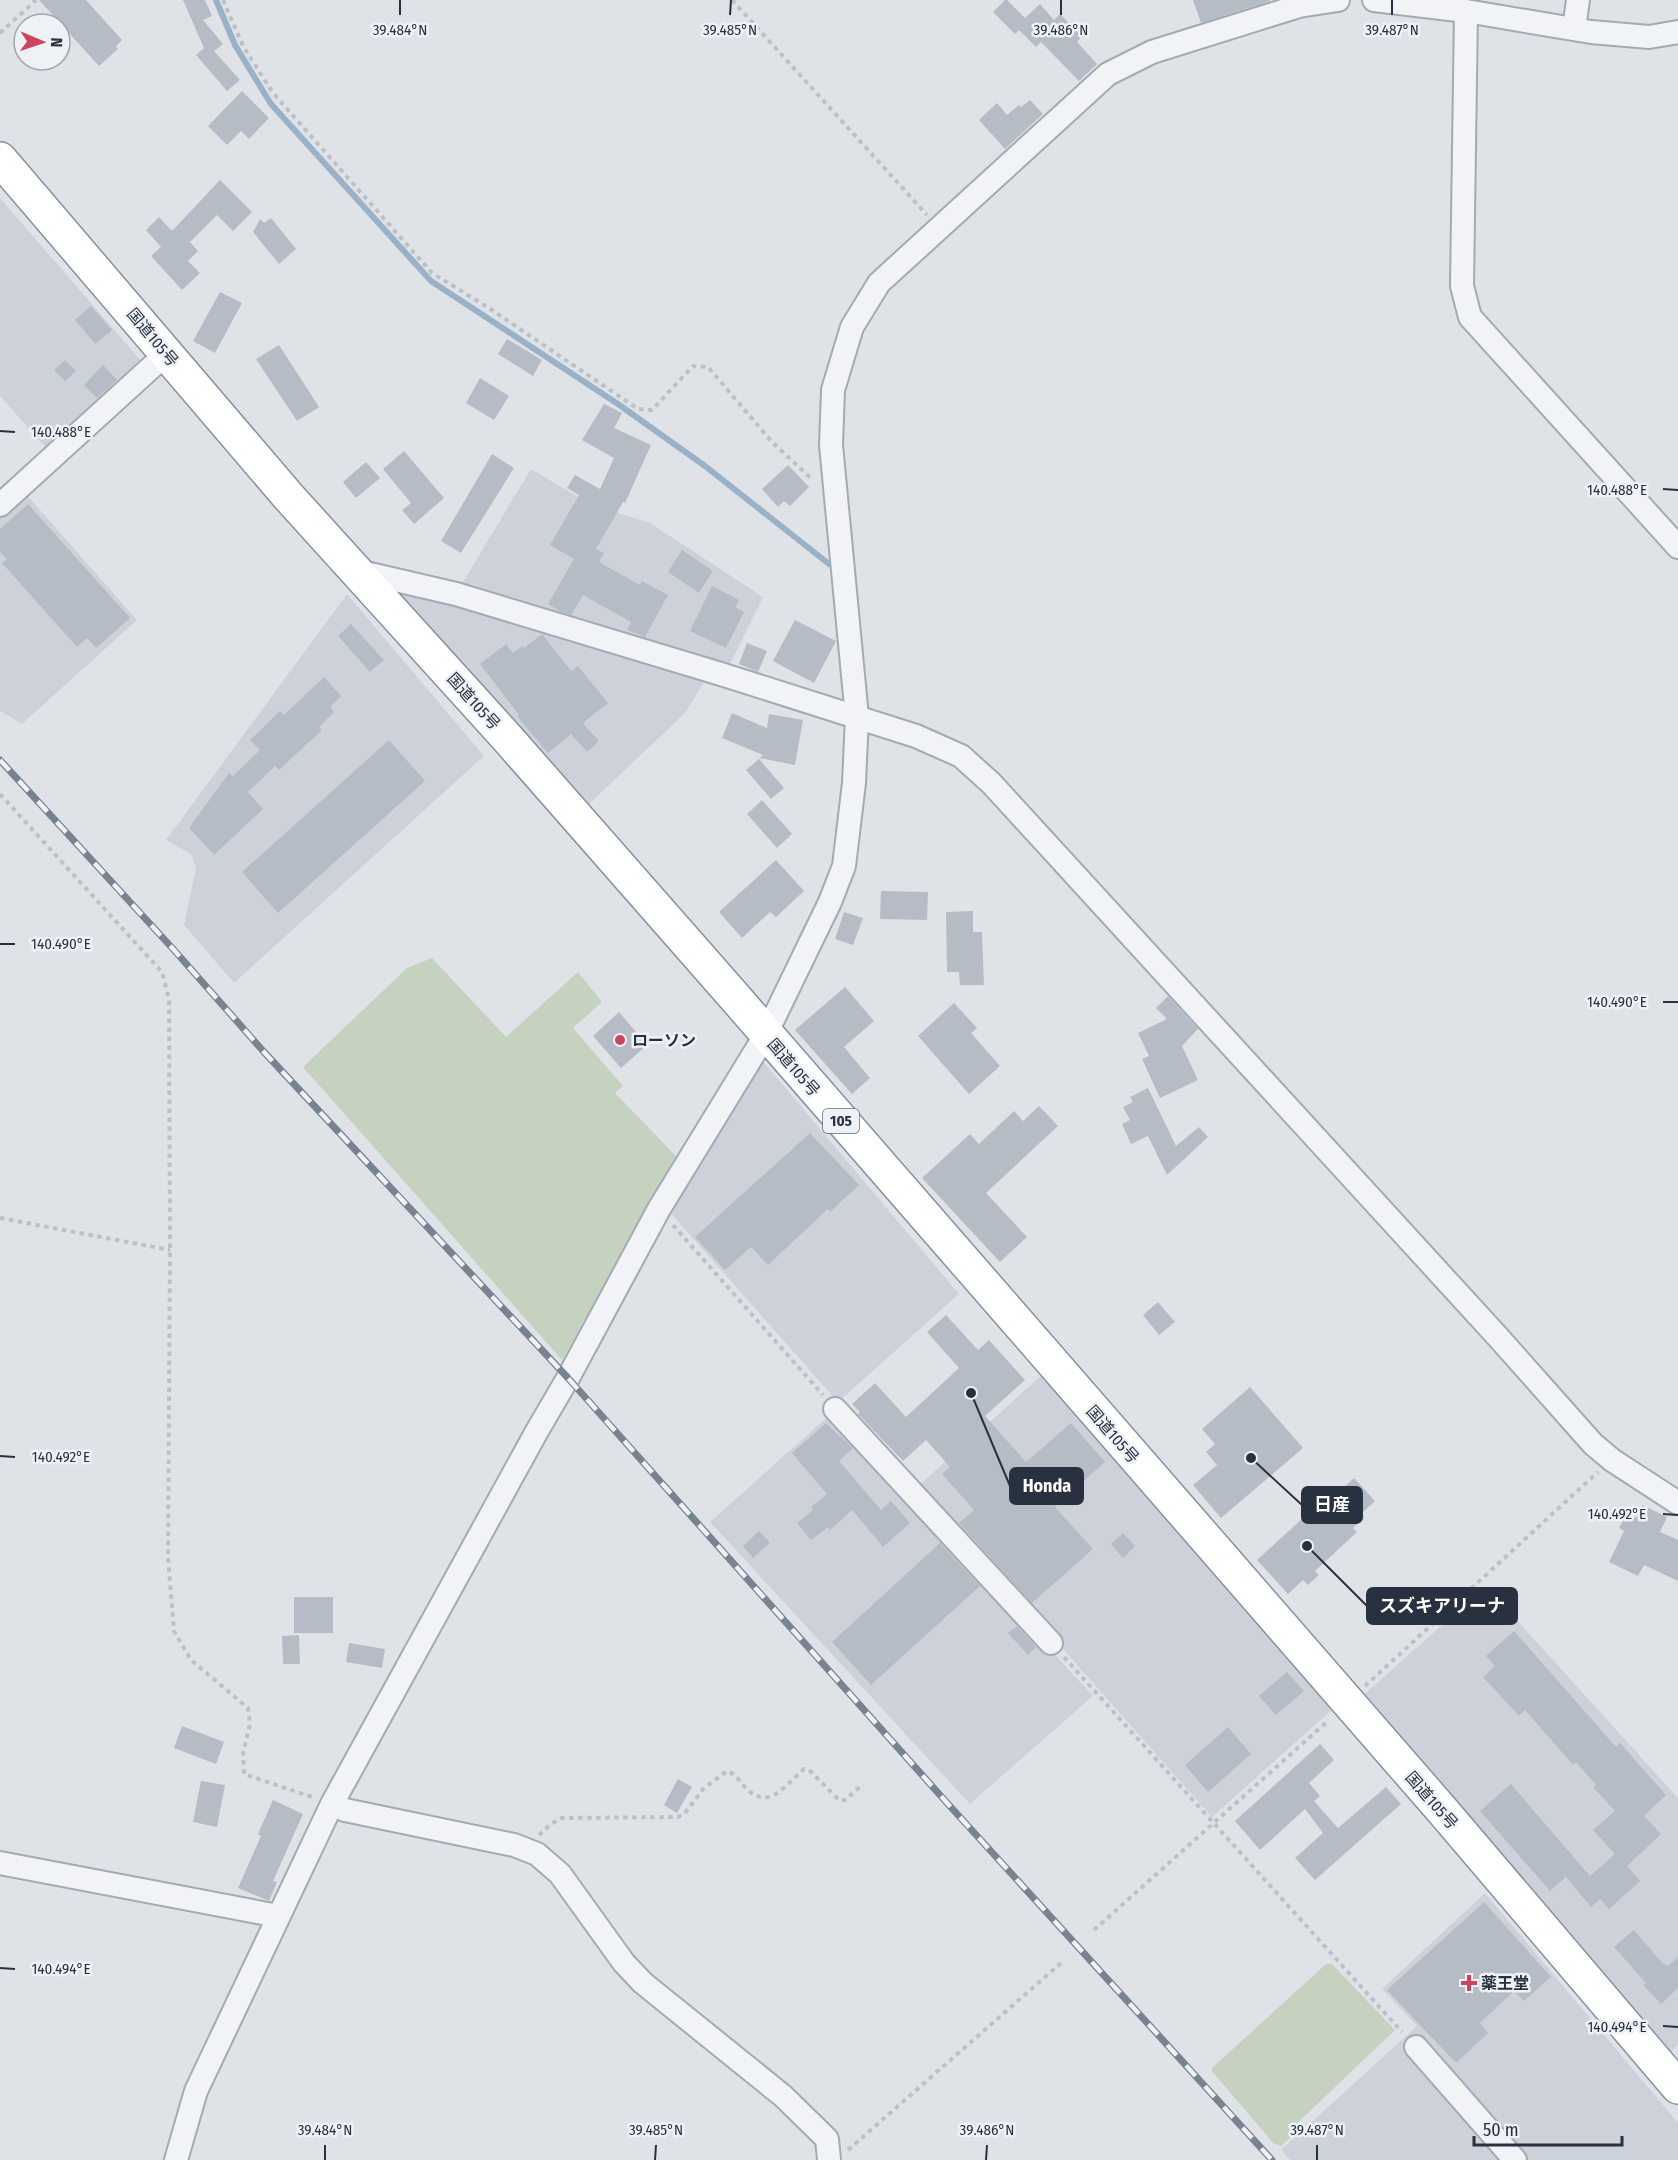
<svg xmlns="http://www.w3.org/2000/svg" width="1678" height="2160" font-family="'Fira Sans Condensed','Noto Sans JP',sans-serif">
<rect width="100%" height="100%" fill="#dfe3e8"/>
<path fill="#cdd2da" d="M0,198L142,362L48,450L0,396Z
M531,469L590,504L650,523L763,597L727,670L460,587Z
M25,493L137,620L22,724L0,711V516Z
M398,588L707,677L685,713L587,806L399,597Z
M347,594L484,756L234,983L184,925L196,868L191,854L166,840Z
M761,1059L959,1294L838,1402L668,1210Z
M1041,1376L1335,1707L1212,1817L918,1486Z
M832,1413L1093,1696L970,1804L710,1522Z
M1486,1586L1678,1798V2045L1668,2054L1359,1699Z
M1485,1893L1678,2123V2160H1290L1281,2150L1417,2026L1382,1989Z"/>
<path fill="#c5d2c0" d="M432,958L506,1037L578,972L602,1002L573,1028L623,1086L615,1093L676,1156L562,1360L303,1067L407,968Z
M1326,1964H1332L1395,2030L1289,2131L1290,2138L1281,2146L1273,2143L1212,2071V2068Z"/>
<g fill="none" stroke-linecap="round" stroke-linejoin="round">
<path stroke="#99b2c8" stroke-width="6" d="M216,0L235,45L271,104L431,281L618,404L705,466L829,564"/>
</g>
<path fill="#b6bcc5" d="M39,0H86L122,40L116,46L118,49L99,66Z
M183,0H205L212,16L203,20L223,44L214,51L240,80L227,91L196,55L204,48Z
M1005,0H1007L1025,18L1040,4L1054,20L1060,14L1082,36L1077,42L1097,64L1079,81L1041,42L1036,47L1019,30L1015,34L993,12Z
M1193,0H1270V1L1201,23Z
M242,91L269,118L249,139L241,131L227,145L208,126Z
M1030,100L1043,114L1005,149L979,120L997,103L1007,115L1019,105L1021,107Z
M220,180L252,212L233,231L217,215L190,242L198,251L188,261L200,273L182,290L151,256L161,247L146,230L159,217L172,231Z
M271,218L296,249L279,264L253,232L260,219L264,223Z
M220,292L242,303L215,353L193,341Z
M91,306L112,330L95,344L75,320Z
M507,339L542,360L533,376L498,354Z
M279,345L319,407L297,421L256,359Z
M65,360L76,371L65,381L54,370Z
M103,365L117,380L97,398L84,385Z
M480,378L509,396L494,420L466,403Z
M604,404L622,413L614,428L651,445L625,503L623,502L596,549L604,553L599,562L640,585L642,581L668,595L645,637L627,630L631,622L583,595L571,615L561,612L548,604L574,559L550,545L579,495L567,488L575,475L600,489L614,458L582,440Z
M404,451L444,498L414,524L402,510L411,503L383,469Z
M492,454L514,468L461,553L441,541Z
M366,462L380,478L356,498L343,482Z
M788,465L809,487L790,506L784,501L778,507L762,489Z
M28,504L130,618L96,648L87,638L77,647L2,563L7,559L0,552V529Z
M682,550L713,571L699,593L668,572Z
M712,586L739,600L735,607L744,612L726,648L690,631Z
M795,620L836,641L814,683L773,661Z
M351,624L384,660L370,672L338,636Z
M542,634L571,671L578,666L608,703L583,723L599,741L587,752L571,734L548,753L517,716L519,715L480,664L506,644L513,653L522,646L524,648Z
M747,643L767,651L758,672L739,664Z
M324,677L341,696L330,707L334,712L319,727L322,730L279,770L275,766L248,792L263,809L214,855L189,828L229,773L233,776L260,750L250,740L280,711L284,715Z
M732,713L767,728L769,714L803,720L795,765L759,758L763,755L722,738Z
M389,740L425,781L278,913L242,872Z
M759,759L784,788L771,799L746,770Z
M762,800L792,834L777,848L747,814Z
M776,860L804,891L776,917L770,912L742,938L719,912Z
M881,891L928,892L927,920L880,919Z
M973,911V932H982L984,985H960L959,972H947L946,912Z
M844,912L863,918L853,945L835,939Z
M845,987L874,1021L844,1047L870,1078L852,1094L795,1030Z
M1168,996L1198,1029L1182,1046L1198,1080L1160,1098L1142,1059L1149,1056L1138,1033L1167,1019L1156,1008Z
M954,1003L977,1028L971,1033L1000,1066L969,1094L918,1036Z
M619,1012L647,1045L621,1068L593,1036Z
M1148,1088L1176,1146L1199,1127L1208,1137L1167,1175L1148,1136L1131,1144L1122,1124L1130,1120L1123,1107L1133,1102L1130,1097Z
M1039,1106L1058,1126L986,1193L1027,1237L1000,1262L922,1178L970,1134L979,1144L1014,1111L1023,1121Z
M810,1133L859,1185L830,1212L828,1209L768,1265L751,1247L725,1270L695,1237Z
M1158,1302L1175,1322L1159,1335L1143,1315Z
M946,1315L978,1350L989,1340L1025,1380L985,1416L1026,1462L1071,1423L1105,1462L1055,1507L1093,1549L1032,1603L960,1524L959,1523L974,1510L942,1474L950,1467L926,1440L903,1461L858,1414L860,1412L852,1404L875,1383L906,1417L959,1368L927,1332Z
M1250,1387L1303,1448L1221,1518L1193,1485L1217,1465L1206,1452L1215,1444L1202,1429Z
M826,1423L853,1448L839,1461L881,1510L891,1501L910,1523L883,1547L852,1510L830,1530L828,1527L811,1540L797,1523L813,1510L811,1507L827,1494L792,1453Z
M1354,1478L1375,1501L1361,1514L1364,1518L1353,1528L1357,1532L1315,1571L1319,1575L1308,1585L1303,1580L1288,1594L1257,1560L1326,1497L1329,1501Z
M1642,1505L1667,1517L1660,1532L1678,1540V1581L1644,1565L1638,1576L1609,1562L1624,1531L1619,1528L1627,1514L1636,1518Z
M759,1531L770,1543L753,1558L743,1546Z
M1123,1533L1135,1546L1123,1558L1111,1544Z
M940,1543L980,1586L871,1685L832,1642Z
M294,1597H333V1633H294Z
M1017,1626L1036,1647L1028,1655L1008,1633Z
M1514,1631L1616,1747L1620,1743L1666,1795L1644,1816L1661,1834L1627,1866L1640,1881L1609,1909L1600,1899L1591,1907L1566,1877L1550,1891L1480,1811L1511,1784L1590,1876L1615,1854L1593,1830L1615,1811L1593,1787L1596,1785L1576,1762L1573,1765L1525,1710L1519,1716L1483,1677L1495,1666L1486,1656Z
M299,1635L300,1664H283L282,1636Z
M349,1643L385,1649L382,1668L346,1662Z
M1287,1672L1304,1691L1276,1715L1259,1696Z
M182,1726L224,1742L216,1764L174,1748Z
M1228,1727L1251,1754L1208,1792L1185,1765Z
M1320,1744L1334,1760L1309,1783L1320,1796L1314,1801L1338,1828L1386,1787L1401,1804L1315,1880L1295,1858L1323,1833L1305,1809L1260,1850L1235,1821Z
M678,1779L692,1787L677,1813L664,1805Z
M201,1781L225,1785L217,1827L193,1822Z
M273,1800L303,1814L273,1881L277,1882L269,1901L238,1888L261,1836L258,1834Z
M1484,1902L1551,1977L1524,2001L1514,1991L1480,2023L1488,2033L1456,2063L1387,1990Z
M1634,1930L1664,1965L1666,1964L1668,1966L1678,1957V1988L1661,2004L1643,1985L1646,1983L1614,1947Z"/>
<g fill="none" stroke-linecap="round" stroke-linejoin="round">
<defs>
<path id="minor" d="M1374,0L1466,11L1591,32L1649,37L1678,32
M1466,11L1462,286L1470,317L1678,547
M1574,29L1578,0
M0,505L167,353
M357,571L456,594L724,675L916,736L961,756L991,783L1498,1337L1593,1444L1612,1460L1678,1503
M835,1409L1051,1643
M332,1804L345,1810L514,1845L537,1854L560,1874L624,1963L643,1983L783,2096L827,2139L829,2160
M0,1863L278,1916
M1416,2047L1515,2160
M176,2160L196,2091L332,1804L537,1431L568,1378L659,1209L766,1034L830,902L844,866L854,783L857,717L831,445L833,390L852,327L879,283L1108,74L1152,52L1299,6L1338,0"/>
<path id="highway" d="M0,159L288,496L509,740L732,994L1442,1810L1678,2087"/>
</defs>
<use href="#minor" stroke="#a4aab2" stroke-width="26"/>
<use href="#highway" stroke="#86919f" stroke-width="36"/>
<path stroke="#bdc1c6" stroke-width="4" stroke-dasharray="4.5 4.5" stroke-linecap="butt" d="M223,0L243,46L273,93L432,273L492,310L638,409L652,410L693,366L708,367L772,442L813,480
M732,0L927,215
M0,33L36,0
M0,794L162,972L169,999L170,1250L168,1558L174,1631L191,1660L248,1708L250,1724L243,1753L244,1774L315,1798
M0,1218L170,1250
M673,1225L823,1395
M1064,1657L1402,2032
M1365,1686L1598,1472
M539,1835L551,1824L562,1818L678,1817L685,1813L703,1789L727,1771C734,1773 739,1780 744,1786C768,1813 784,1786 804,1769L809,1770L839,1800H845L863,1784
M1094,1930L1329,1720
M848,2150L1061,1963"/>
<use href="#minor" stroke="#f1f3f6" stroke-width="22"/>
<use href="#highway" stroke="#fff" stroke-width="33"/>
<defs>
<path id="rail" d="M0,760L174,950L264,1052L568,1378L948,1804L1272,2160"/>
</defs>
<use href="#rail" stroke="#788392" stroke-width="7"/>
<use href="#rail" stroke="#eef2f6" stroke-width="4.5" stroke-dasharray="14" stroke-linecap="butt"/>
</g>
<path fill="none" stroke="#28313f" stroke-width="2" d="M400,15V0M730,15L731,0M1061,15V0M1392,15V0M0,431L15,432M1663,489L1678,490M0,944H15M1663,1002H1678M0,1456L15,1457M1663,1514L1678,1515M0,1968L15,1969M1663,2026L1678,2027M325,2160V2145M655,2160L656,2145M986,2160L987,2145M1317,2160V2145"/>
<g fill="#ce435e" stroke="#eef2f6" stroke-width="2">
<circle cx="620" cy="1040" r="6"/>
<path d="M1466 1974h6v6h6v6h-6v6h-6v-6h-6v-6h6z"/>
</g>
<g text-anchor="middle" stroke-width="5" stroke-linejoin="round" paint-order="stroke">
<rect fill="#eef2f6" stroke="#636b76" stroke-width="1.5" x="823" y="1109" width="36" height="24" rx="4.5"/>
<g font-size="15" font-weight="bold" fill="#28313f">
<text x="841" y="1126">105</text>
</g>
<g font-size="16" fill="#28313f" stroke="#eef2f6">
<text transform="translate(153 337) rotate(50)" y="6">国道105号</text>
<text transform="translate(474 701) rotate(48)" y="6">国道105号</text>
<text transform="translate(794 1067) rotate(49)" y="6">国道105号</text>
<text transform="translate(1113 1434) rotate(49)" y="6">国道105号</text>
<text transform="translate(1432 1800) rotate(49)" y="6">国道105号</text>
</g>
<g font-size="16" font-weight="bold" fill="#28313f" stroke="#eef2f6" text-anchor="start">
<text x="632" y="1046">ローソン</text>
<text x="1481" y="1989">薬王堂</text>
</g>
</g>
<g font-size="15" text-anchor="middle" fill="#28313f" stroke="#eef2f6" stroke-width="5" stroke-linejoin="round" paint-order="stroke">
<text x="400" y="35">39.484°N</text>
<text x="730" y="35">39.485°N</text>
<text x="1061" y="35">39.486°N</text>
<text x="1392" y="35">39.487°N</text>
<text x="61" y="437">140.488°E</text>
<text x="1617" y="495">140.488°E</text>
<text x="61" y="949">140.490°E</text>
<text x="1617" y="1007">140.490°E</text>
<text x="61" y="1462">140.492°E</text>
<text x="1617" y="1519">140.492°E</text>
<text x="61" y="1974">140.494°E</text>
<text x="1617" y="2032">140.494°E</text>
<text x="325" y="2135">39.484°N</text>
<text x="656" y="2135">39.485°N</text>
<text x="987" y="2135">39.486°N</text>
<text x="1317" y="2135">39.487°N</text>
</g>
<path fill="none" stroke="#28313f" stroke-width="2" d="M971 1393L1010 1486M1251 1458L1302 1505M1307 1546L1367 1606"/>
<g fill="#28313f" stroke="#eef2f6" stroke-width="2">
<circle cx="971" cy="1393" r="6"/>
<circle cx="1251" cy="1458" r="6"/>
<circle cx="1307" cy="1546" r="6"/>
</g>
<g fill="#28313f" stroke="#28313f" stroke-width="2">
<rect x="1010" y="1468" width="73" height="36" rx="6"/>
<rect x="1302" y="1487" width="60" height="36" rx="6"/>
<rect x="1367" y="1588" width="150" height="36" rx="6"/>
</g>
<g font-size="18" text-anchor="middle" font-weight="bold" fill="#fff">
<text x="1047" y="1492">Honda</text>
<text x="1332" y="1511">日産</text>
<text x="1442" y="1612">スズキアリーナ</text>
</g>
<g transform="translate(42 42) rotate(92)"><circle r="28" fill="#eef2f6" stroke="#9fa5ad" stroke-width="1.5"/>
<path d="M0-4.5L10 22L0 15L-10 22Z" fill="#ce435e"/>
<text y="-9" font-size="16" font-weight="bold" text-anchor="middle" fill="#28313f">N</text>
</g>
<path d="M1474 2136v9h148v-9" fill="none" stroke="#28313f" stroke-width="3"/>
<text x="1483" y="2136" font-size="18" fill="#28313f" stroke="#eef2f6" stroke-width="4.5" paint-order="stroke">50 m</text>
</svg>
